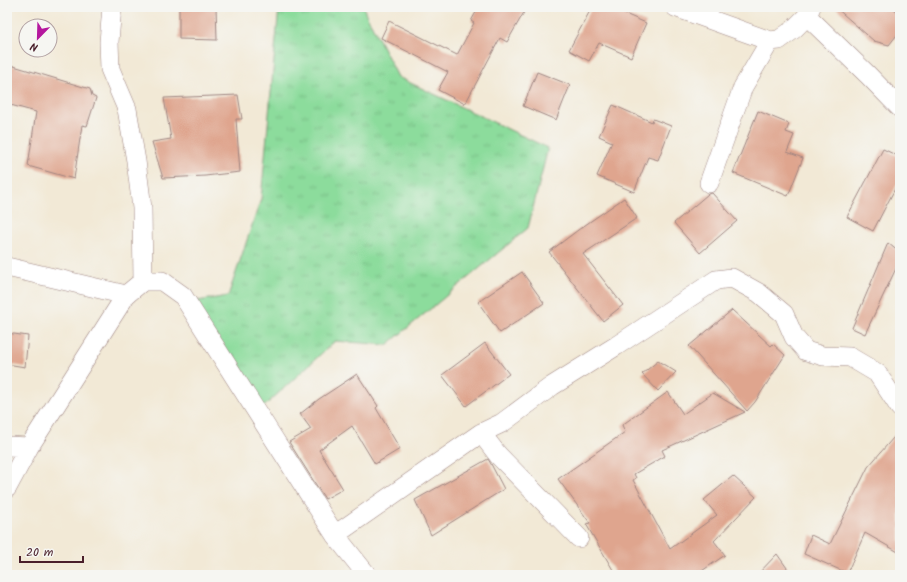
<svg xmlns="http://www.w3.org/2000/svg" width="907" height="582" font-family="Kalam,sans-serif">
<defs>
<pattern id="grass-tufts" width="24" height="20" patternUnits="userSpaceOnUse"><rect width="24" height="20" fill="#8cdc9c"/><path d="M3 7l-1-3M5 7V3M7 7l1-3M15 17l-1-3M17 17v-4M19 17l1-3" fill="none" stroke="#7abc87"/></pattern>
</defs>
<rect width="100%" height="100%" fill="#f6f6f2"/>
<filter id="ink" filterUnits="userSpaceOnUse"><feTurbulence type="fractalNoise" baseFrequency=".025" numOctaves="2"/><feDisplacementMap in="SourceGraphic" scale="8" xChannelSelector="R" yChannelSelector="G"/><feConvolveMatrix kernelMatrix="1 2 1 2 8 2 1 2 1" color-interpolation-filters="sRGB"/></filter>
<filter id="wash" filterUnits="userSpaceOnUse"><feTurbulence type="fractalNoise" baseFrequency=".012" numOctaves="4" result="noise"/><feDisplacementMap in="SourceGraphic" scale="16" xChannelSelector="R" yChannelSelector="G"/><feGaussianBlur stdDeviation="0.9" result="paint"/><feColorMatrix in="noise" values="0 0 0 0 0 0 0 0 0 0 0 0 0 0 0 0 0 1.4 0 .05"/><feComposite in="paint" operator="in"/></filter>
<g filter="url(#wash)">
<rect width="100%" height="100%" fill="#f2e9d6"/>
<path fill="url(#grass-tufts)" stroke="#6b7e64" d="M279,7H364L365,12L398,77L548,148L528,228L387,345L335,341L257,413L185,303L228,296L261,199Z"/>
<g id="blocks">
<path fill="#dfa58e" d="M179,7H216L217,40L179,39Z
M479,7H527L507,42L500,38L465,104L438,90L448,72L381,38L389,21L457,55L474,23L471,21Z
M592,7H609L646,23L631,57L599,43L589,61L569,50Z
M835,7H892L900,14V31L889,45L874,41Z
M7,64L90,89L92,96L96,98L87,126L82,125L74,179L28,166L36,112L7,104Z
M537,72L570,85L556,120L523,106Z
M238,95L242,119H236L240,172L205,176L163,178L152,142L171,139L164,98Z
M613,105L652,122L653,119L671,126L658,160L648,157L634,192L597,176L612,142L599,136Z
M758,111L789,124L786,132L794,135L787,152L803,158L788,196L733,173Z
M883,149L900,157V179L873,231L847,217Z
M712,193L737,221L700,253L674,223L708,194Z
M624,198L637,218L583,254L623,305L603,321L549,252L578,230Z
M888,243L900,253V260L865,334L852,328Z
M522,272L544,303L500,333L478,302Z
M732,310L771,346L773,344L785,355L755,402L747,411L689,346Z
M7,333L28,336L25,367L7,364Z
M485,343L509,374L466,406L442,375Z
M658,361L676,372L658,391L642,374Z
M357,374L378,406L376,408L400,449L375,464L352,426L319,450L343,489L325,499L289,442L311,429L300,414L319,399Z
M668,392L683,414L713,393L745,412L662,450L665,456L634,474L636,478L633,480L670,549L717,515L704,500L733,476L756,497L714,541L725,555L696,575H616L586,524L590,523L558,479L625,432L622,425Z
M900,430V553L865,533L847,573L804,554L811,535L830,544L868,467Z
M488,459L491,464L504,489L431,535L415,500Z
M777,554L792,575H757Z"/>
</g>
</g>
<g filter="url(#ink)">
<use href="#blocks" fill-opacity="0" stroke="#9e8480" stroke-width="1"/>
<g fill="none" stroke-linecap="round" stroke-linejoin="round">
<defs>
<path id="street" d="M112,7L109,42L110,69L127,109L136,161L142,208L143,281
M675,7L770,41L779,40L794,29L807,16L811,7
M807,16L868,75L900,108
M709,183L743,87L770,41
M7,267L126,295
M481,433L498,455L579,538
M7,446L29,447
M7,488L29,447L126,295L143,281H162L183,296L335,535L367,575
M335,535L481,433L502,423L552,386L616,346L716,280L732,278L759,293L784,314L794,337L806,351L823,356L850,357L877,373L900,408"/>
</defs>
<use href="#street" stroke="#9e8480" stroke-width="20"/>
<use href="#street" stroke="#fff" stroke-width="19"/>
</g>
</g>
<rect width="907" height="582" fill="none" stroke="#f6f6f2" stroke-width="24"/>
<g transform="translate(38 38) rotate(203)"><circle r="19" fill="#f6f6f2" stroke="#b1a0a2"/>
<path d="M0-3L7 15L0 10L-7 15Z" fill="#b5179e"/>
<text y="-6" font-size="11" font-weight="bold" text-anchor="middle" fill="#4a1f2b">N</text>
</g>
<path d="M20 556v6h63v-6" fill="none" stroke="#4a1f2b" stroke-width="2"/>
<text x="26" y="556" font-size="12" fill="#4a1f2b" stroke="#f6f6f2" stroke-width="3" paint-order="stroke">20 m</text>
</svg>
